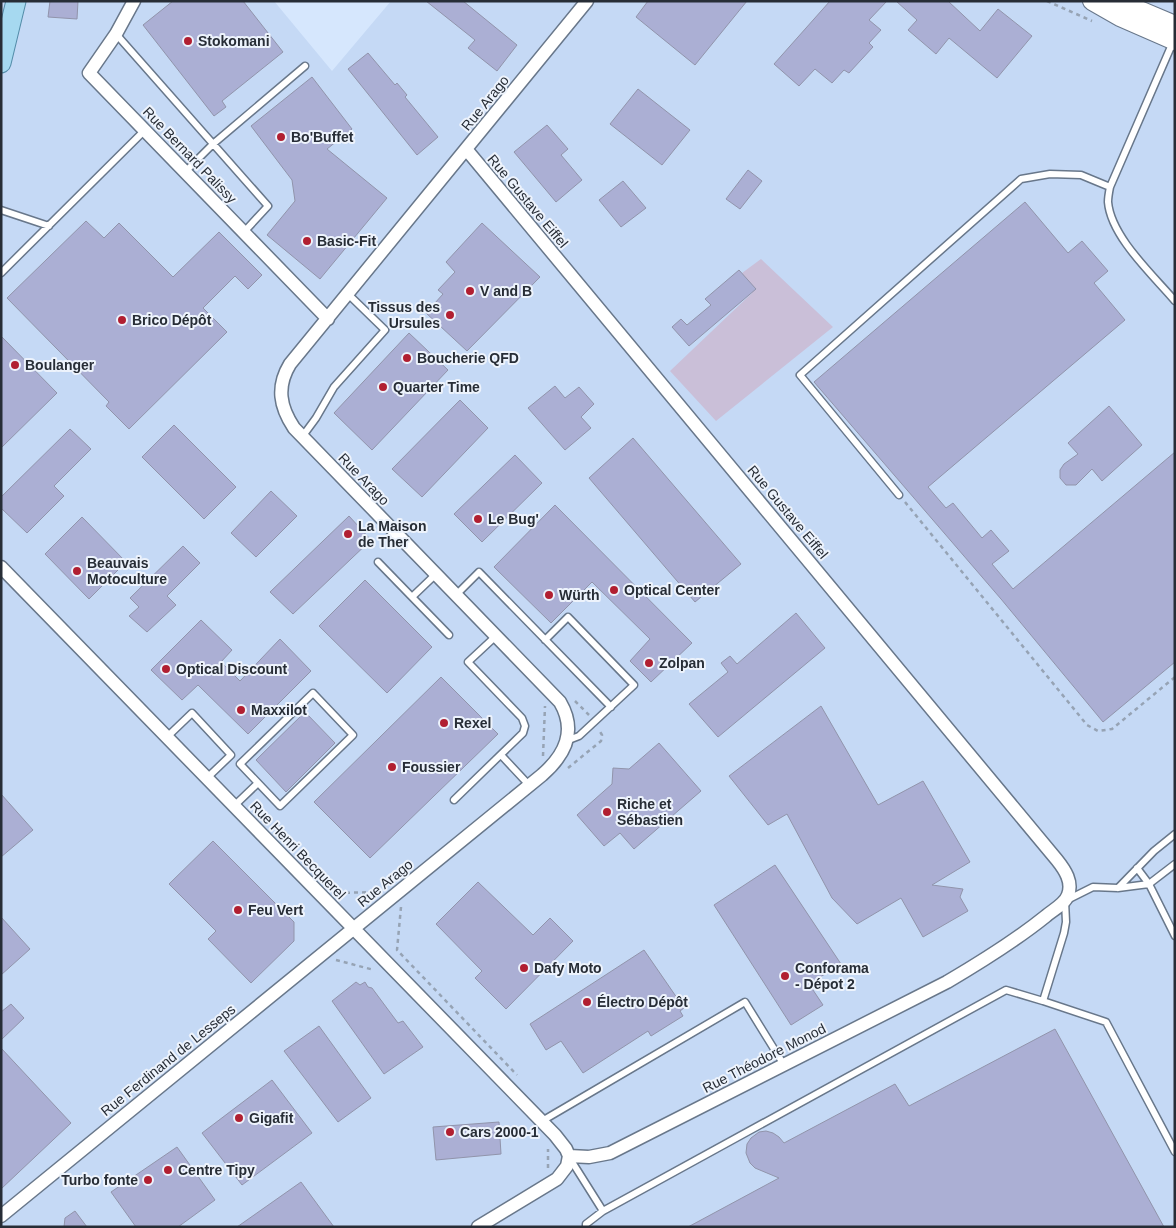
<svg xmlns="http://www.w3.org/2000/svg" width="1176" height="1228" font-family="Arial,sans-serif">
<rect width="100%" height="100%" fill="#d6e7fd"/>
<path fill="#c5d9f5" d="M1,1H274L332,71L391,1H1175V1227H1Z"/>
<path fill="#cabfd8" d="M761,259L833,327L716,421L670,371L752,293L742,273Z"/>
<path fill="#abafd4" stroke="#9194ab" d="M50,1H78L77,19L48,17Z
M173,1H243L283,52L222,101L226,107L214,116L143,25Z
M426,1H463L517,45L497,71L468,48L475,40Z
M648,1H747L695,65L636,17Z
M830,1H887L869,20L881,30L869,43L873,47L849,73L844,70L832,83L815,69L799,86L774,64Z
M896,1H948L980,31L998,9L1032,36L997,78L949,38L936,54L908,30L917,20Z
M368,53L395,85L397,83L407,95L405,97L438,137L417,155L348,69Z
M312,77L352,129L327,149L387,198L320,279L267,235L295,201L292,180L251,126Z
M638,89L690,130L662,165L610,124Z
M547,125L568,149L561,155L582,180L556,202L514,152Z
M748,170L762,181L740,209L726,199Z
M623,181L646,208L621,227L599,200Z
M1025,202L1068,253L1082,241L1108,271L1094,283L1125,320L928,487L946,508L953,503L982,538L991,530L1009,551L992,564L1013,589L1175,452V662L1103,722L1001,599L814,382Z
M86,221L104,238L119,223L173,277L219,232L262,275L248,289L235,276L203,308L227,332L129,429L106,406L109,402L7,298Z
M482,223L540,277L467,351L426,313L443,294L438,290L455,272L446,262Z
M739,270L756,289L689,346L672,327L681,319L687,325L711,305L705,299Z
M409,333L448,370L372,450L334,413Z
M1,336L57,393L1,448Z
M555,386L565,398L579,387L594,404L581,417L591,428L565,450L528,408Z
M460,400L488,428L422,497L392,469Z
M1109,406L1142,445L1102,481L1092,469L1076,485H1066L1060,478V470L1064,464L1078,454L1068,443Z
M174,425L236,487L204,519L142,457Z
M70,429L91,449L54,486L64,496L27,533L1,508V497Z
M633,438L741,564L695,602L589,478Z
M515,455L542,483L482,542L454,514Z
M271,491L297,516L256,557L231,533Z
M555,505L692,643L651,682L630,661L650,639L592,582L551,623L494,567Z
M349,516L371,540L293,614L270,592Z
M82,517L126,562L89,599L45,554Z
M183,546L200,563L167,596L176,605L147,632L129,616L139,607L130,598Z
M365,580L432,647L387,693L319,626Z
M796,613L825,648L718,737L689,704L728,672L721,663L730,656L737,664Z
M201,620L232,650L221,662L240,681L280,639L311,671L248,734L198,685L182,700L151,670Z
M441,677L498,734L370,858L314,802Z
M821,706L878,805L923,781L970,862L932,885L963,889L960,897L968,911L923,937L901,898L857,924L832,898L787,814L768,825L729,776Z
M305,712L335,743L286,792L256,760Z
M659,743L701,791L634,849L620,833L604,846L577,815L612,784L613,768L629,769Z
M1,794L33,830L1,857Z
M213,841L294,922V941L251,983L208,939L216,931L169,884Z
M775,865L841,964L809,984L823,1005L791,1025L714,905Z
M478,882L533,935L550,918L573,941L506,1009L475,978L482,971L436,924Z
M1,917L30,949L1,975Z
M644,950L684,1008L680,1011L683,1016L651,1036L648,1031L583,1073L561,1041L546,1050L530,1024Z
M356,982L360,985L365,982L368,987L372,988L398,1023L403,1021L423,1047L384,1074L332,1001Z
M11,1004L24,1018L1,1040V1012Z
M319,1026L371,1098L338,1122L284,1051Z
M1055,1029L1164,1227H688L779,1178L755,1168L750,1163L746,1153L747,1144L751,1138L759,1132L766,1131L773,1133L779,1137L784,1143L895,1084L909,1106Z
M1,1048L71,1123L1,1189Z
M272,1080L312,1133L242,1185L202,1133Z
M499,1122L501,1154L436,1160L433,1127Z
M177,1147L215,1200L178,1227H136L111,1192Z
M301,1182L334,1227H237Z
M75,1211L87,1227H64L65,1218Z"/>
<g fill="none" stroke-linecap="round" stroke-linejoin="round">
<defs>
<path id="lane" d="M116,34L268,206L244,232
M1173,42L1110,187C1109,192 1108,197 1108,202C1111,237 1153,275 1175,301
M185,172L213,144L305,66
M1,210L49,226
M1,273L145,130
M302,437L316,418L334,387L385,330L348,294
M899,495L800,375L1021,179L1050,174L1081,175L1110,187
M378,562L412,597
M436,574L412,597L449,635
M456,595L479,572L611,707
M545,640L568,617L634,685L579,736L566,741
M313,693L353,735L280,806L240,764Z
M167,737L192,713L231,755L207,778
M501,755L529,785
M454,800L523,733L525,726L522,718L468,662L496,636
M234,806L258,783
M1137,868L1149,884L1175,936
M1118,888L1154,851L1175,834
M1043,1001L1106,1022L1175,1152
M542,1121L745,1002L784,1065
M569,1157L603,1211L1006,990L1043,1001L1064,933L1066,922L1065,901L1093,887L1118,888L1149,884L1175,864
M586,1227V1224L603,1211"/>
<path id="street" d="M134,1L116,34L89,73L328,319
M466,149L1057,860C1065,870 1073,882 1068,895C1065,904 1053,910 1046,916C1015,941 981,962 947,982L610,1153L589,1157L569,1156L567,1166L557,1179L478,1227
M1,567L555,1135L566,1149L569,1156
M1,1216L542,775C565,755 577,731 560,702L294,428C280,407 276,387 290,364L587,1"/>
<path id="secondary" d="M1092,1L1120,17L1175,41
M1118,1L1175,25"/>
<path id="primary" d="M1,63L16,1"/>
</defs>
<use href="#lane" stroke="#68778a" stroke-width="9"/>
<use href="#street" stroke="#68778a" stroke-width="15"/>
<use href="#secondary" stroke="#68778a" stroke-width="20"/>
<use href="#primary" stroke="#538ca8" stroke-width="21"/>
<path stroke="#96a3b4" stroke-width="2.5" stroke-dasharray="4 4" stroke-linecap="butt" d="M1047,1L1092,21
M905,502L1087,725L1098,731L1112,729L1175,677
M575,701L589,715
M543,756L545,706
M568,768L601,741L602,735L599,730
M338,893L377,892
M401,907L397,950L517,1075
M336,960L374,970
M548,1168V1149"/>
<use href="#lane" stroke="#fff" stroke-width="6"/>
<use href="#street" stroke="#fff" stroke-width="12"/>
<use href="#secondary" stroke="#fff" stroke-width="18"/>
<use href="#primary" stroke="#a6d9f0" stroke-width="19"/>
</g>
<g fill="#b11f31" stroke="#edf3fc" stroke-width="2">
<circle cx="188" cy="41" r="5"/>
<circle cx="281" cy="137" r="5"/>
<circle cx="307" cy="241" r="5"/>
<circle cx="470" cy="291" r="5"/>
<circle cx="450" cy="315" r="5"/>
<circle cx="122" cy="320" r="5"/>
<circle cx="407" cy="358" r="5"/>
<circle cx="15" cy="365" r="5"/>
<circle cx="383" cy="387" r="5"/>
<circle cx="478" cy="519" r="5"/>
<circle cx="348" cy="534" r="5"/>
<circle cx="77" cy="571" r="5"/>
<circle cx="614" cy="590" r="5"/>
<circle cx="549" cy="595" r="5"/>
<circle cx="649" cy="663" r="5"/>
<circle cx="166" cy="669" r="5"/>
<circle cx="241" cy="710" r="5"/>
<circle cx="444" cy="723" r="5"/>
<circle cx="392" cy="767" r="5"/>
<circle cx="607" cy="812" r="5"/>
<circle cx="238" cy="910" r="5"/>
<circle cx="524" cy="968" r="5"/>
<circle cx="785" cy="976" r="5"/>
<circle cx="587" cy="1002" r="5"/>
<circle cx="239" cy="1118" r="5"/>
<circle cx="450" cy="1132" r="5"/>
<circle cx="168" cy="1170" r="5"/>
<circle cx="148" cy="1180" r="5"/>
</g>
<g text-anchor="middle" stroke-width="4" stroke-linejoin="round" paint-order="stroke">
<g font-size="14" font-weight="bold" fill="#272d36" stroke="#edf3fc" text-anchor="start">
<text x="198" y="46">Stokomani</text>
<text x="291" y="142">Bo'Buffet</text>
<text x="317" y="246">Basic-Fit</text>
<text x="480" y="296">V and B</text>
<text x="440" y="312" text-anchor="end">Tissus des<tspan x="440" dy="16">Ursules</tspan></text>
<text x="132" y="325">Brico Dépôt</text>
<text x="417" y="363">Boucherie QFD</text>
<text x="25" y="370">Boulanger</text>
<text x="393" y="392">Quarter Time</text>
<text x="488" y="524">Le Bug'</text>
<text x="358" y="531">La Maison<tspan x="358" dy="16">de Ther</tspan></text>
<text x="87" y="568">Beauvais<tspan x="87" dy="16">Motoculture</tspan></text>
<text x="624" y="595">Optical Center</text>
<text x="559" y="600">Würth</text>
<text x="659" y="668">Zolpan</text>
<text x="176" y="674">Optical Discount</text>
<text x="251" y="715">Maxxilot</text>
<text x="454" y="728">Rexel</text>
<text x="402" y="772">Foussier</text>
<text x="617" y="809">Riche et<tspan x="617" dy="16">Sébastien</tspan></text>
<text x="248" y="915">Feu Vert</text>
<text x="534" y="973">Dafy Moto</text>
<text x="795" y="973">Conforama<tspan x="795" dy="16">- Dépot 2</tspan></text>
<text x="597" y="1007">Électro Dépôt</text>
<text x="249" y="1123">Gigafit</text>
<text x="460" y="1137">Cars 2000-1</text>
<text x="178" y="1175">Centre Tipy</text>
<text x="138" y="1185" text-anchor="end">Turbo fonte</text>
</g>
<g font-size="14" fill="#272d36" stroke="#edf3fc">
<text transform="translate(485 103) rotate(-51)" y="5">Rue Arago</text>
<text transform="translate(190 155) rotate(46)" y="5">Rue Bernard Palissy</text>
<text transform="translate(528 201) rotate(50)" y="5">Rue Gustave Eiffel</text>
<text transform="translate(364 479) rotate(46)" y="5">Rue Arago</text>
<text transform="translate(788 512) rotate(50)" y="5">Rue Gustave Eiffel</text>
<text transform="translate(298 850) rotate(46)" y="5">Rue Henri Becquerel</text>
<text transform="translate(385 883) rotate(-39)" y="5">Rue Arago</text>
<text transform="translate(764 1058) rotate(-27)" y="5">Rue Théodore Monod</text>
<text transform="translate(168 1060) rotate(-39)" y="5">Rue Ferdinand de Lesseps</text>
</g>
</g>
<rect width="1176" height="1228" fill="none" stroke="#272d36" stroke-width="5"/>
</svg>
